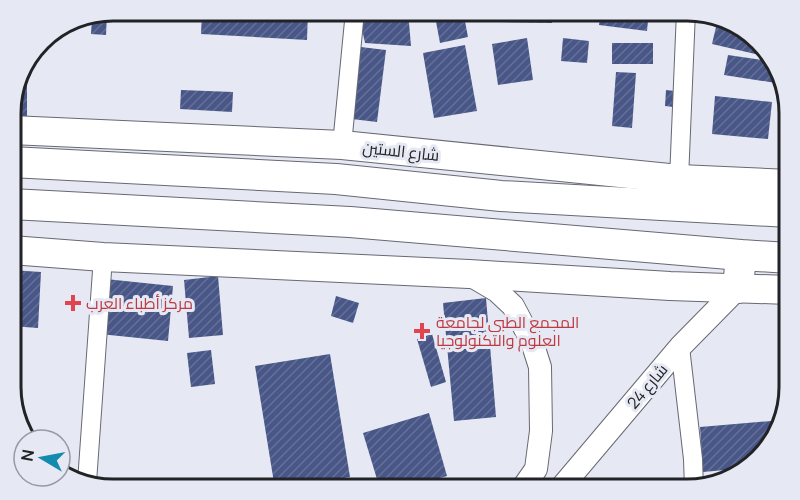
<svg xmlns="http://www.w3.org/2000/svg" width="800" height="500" font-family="Manrope,Cairo,sans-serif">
<defs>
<pattern id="building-hatch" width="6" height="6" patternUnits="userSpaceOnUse" patternTransform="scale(1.5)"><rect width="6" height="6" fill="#485788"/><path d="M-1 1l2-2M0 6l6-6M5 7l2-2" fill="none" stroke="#657096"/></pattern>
</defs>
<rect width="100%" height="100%" fill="#e6e9f3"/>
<path fill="url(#building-hatch)" d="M202,11H308L307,40L201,34Z
M358,11H408L411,46L365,43Z
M434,11H463L468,37L440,43Z
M500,11H552V23L500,22Z
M601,11H649L647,31L599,25Z
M107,13L106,35L91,34L92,18Z
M716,27L751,35L773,58L712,44Z
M527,38L533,80L498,85L492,44Z
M563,38L589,41L587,63L561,61Z
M612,43H653V64H612Z
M344,45L386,50L377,122L335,117Z
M465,45L477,111L434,118L423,53Z
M728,55L776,62L778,70L776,83L724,75Z
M27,71V125L11,124V100Z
M616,72L636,73L632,128L612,126Z
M181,90L233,92L232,112L180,109Z
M666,90L692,93L690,109L665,106Z
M715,96L772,102L768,139L712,134Z
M11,270L41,272L38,328L11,326Z
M218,276L223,335L189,338L184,280Z
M96,278L173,286L168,341L90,333Z
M336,296L359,303L353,323L331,316Z
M486,298L496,417L454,421L443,303Z
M432,334L446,382L431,387L417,339Z
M211,350L215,384L191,387L187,353Z
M330,354L350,477L275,489L255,366Z
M429,413L447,476L402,489H380L363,433Z
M771,421L772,444L747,468L703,472L700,427Z"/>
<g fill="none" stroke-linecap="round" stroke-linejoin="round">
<defs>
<path id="minor" d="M342,145L355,11
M679,179L686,11
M680,347L693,459L694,489
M87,482L103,257"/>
<path id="tertiary" d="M470,275L497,291L513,306L532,342L540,367L541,431L536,469L522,489
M560,489L680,347L738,288"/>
<path id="primary" d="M11,130L342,145L679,179L789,184
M11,250L103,257L469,274L670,286L789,290"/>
<path id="trunk" d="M11,162L336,179L501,196L789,212
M11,204L350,222L741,255L789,258
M738,288L741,255"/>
</defs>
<use href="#minor" stroke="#666972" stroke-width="20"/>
<use href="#tertiary" stroke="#666972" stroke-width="24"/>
<use href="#primary" stroke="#666972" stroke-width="30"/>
<use href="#trunk" stroke="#666972" stroke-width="32"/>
<use href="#minor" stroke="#fff" stroke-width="18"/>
<use href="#tertiary" stroke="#fff" stroke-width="22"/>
<use href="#primary" stroke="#fff" stroke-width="28"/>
<use href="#trunk" stroke="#fff" stroke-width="30"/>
</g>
<g fill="#e0444e" stroke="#e6e9f3" stroke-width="2">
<path d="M70 294h6v6h6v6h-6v6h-6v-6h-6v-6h6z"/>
<path d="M419 322h6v6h6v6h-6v6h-6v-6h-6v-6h6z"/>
</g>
<g text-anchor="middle" stroke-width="6" stroke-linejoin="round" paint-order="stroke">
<g font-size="16" fill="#222326" stroke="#e6e9f3">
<text transform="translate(401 151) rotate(6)" y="6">شارع الستين</text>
<text transform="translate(647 386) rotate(-50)" y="6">شارع 24</text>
</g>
<g font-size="16" fill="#be3a42" stroke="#e6e9f3" text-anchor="start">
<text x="86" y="309">مركز أطباء العرب</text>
<text x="436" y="328">المجمع الطبي لجامعة<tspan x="436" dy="18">العلوم والتكنولوجيا</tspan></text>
</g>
</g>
<path d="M0 0H800V500H0ZM113 21H687A92 92 0 0 1 779 113V387A92 92 0 0 1 687 479H113A92 92 0 0 1 21 387V113A92 92 0 0 1 113 21Z" fill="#e6e9f3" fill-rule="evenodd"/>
<path fill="none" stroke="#222326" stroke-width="3" d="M113 21H687A92 92 0 0 1 779 113V387A92 92 0 0 1 687 479H113A92 92 0 0 1 21 387V113A92 92 0 0 1 113 21Z"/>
<g transform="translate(42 458) rotate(280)"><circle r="28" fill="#e6e9f3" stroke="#989aa1" stroke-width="1.5"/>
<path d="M0-4.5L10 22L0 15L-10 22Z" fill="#128bae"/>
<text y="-9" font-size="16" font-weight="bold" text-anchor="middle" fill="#222326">N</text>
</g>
</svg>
